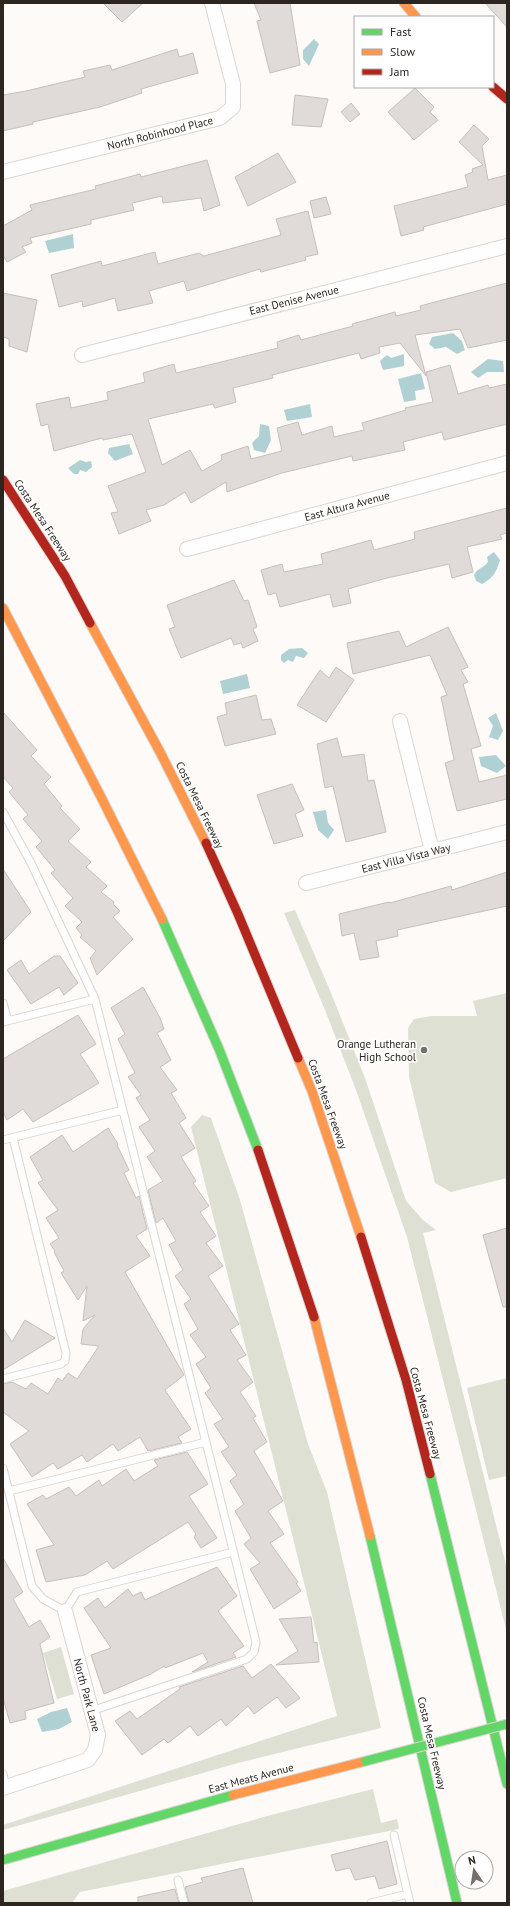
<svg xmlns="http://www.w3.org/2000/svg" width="510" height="1906" font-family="'PT Sans',sans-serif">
<rect width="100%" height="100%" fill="#fdfaf8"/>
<path fill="#dde0d3" d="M295,910L329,988L365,1078L406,1201L423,1220L436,1230L423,1233L507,1569V1633L407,1237L356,1090L325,1010L284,913Z
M507,993V1178L451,1192L435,1183L409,1077L408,1028L414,1019L432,1016H477L473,1001Z
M202,1115L211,1118L240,1200L308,1444L327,1492L381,1728L238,1763L3,1830V1825L337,1716L191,1127Z
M507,1378V1476L489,1480L467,1388Z
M61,1647L74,1694L57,1699L43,1653Z
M373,1789L381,1823L397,1819L399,1829L80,1892L72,1903H3V1891L267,1816Z"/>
<path fill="#afd1d3" d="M314,39L319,44L309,66L303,59V50Z
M73,234L74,248L49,253L45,241Z
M453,333L462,341L465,350L457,354L446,347L435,349L429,344L432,337Z
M404,354V366L383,370L380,361L387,355L391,358Z
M488,359L503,361L504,372H487L478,378L471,372Z
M421,373L425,389L415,391L416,400L404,402L398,379Z
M310,404L312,417L287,421L284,410Z
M260,424L269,426L271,440L265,453L254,450L252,443L259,436Z
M129,444L133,454L115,461L108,453L109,448Z
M80,460L86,462L91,461L92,467L86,472L80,470L78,474H74L68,468Z
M494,552L500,560C496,573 493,578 482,584L476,581L474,575C477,568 484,568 488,562L487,557Z
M302,648L308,653L304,658L296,656L293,662L288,660L284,663L281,660V655L289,649Z
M247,674L250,688L223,694L220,681Z
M496,713L503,731L498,740L489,737L493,726L488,718Z
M496,755L506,766L497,773L481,766L479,757Z
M326,810L328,823L334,830L328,839L318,830L313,812Z
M67,1708L72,1722L59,1729L42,1732L37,1719L51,1712Z"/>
<path fill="#e0dbd8" stroke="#c5c0bc" d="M103,3H143L122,22Z
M254,3H290L300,65L270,73L257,21L261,20Z
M485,3H507V27Z
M177,49L179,57L193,53L198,73L141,89L142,93L100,107L33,122V124L3,131V95L26,91L85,77L83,71L110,65L112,70Z
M415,88L434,107L430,112L438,120L414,140L388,112Z
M295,95L328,99L321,127L292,125Z
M351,103L360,114L350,122L341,112Z
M474,125L489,139L482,146L488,180L507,175V204L423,227L424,230L401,236L394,206L468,187L465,175L473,172L472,169L483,165L459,142Z
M278,153L296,182L248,206L235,177Z
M207,160L220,205L204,211L201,198L163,203L162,196L132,203L134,210L91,220V224L30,238L32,243L22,247L26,252L7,262L3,255V226L32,210L30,205L96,189L95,186L140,174L141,177Z
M326,197L331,214L314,218L310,201Z
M308,211L318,254L305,257L306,260L261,272L260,269L187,291L184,281L149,291L153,303L118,311L115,298L83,307L82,301L59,307L51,275L101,261L102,266L155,252L158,264L199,253L204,256L281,235L276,219Z
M507,283V340L468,348L460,329L415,335L426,376L400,343L379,347L380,353L361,359L359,353L272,375L273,378L233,388L236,402L215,408L213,404L148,419L162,465L190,450L202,471L222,460L221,455L248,446L251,459L282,451L277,428L298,422L302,435L332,426L334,437L364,430L362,423L406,410L405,408L433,402L426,372L450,365L458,394L488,385L489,388L507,384V424L444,440L442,432L403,442L405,450L353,461L352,456L282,473L227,492L226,482L191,503L185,492L164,505L146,510L151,521L119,534L111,513L118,512L108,486L146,472L132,434L103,440L102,438L54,451L48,424L41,426L36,404L69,397L71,408L108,400L107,392L145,382L143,373L174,364L176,373L278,348L277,342L299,335L301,340L353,326L352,324L395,312L396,316L421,310L420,306Z
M3,293L37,300L27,352L9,346V339L3,337Z
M507,508V533L500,535L502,539L467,547L473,572L452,578L449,564L383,579L348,589L351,603L333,607L330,594L280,607L276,593L268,595L261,570L282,564L284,572L323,564L321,554L371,540L374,550L415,539L414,532Z
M234,580L244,601L248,600L257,627L253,629L258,641L243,648L241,643L234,645L231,638L181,658L169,629L175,627L167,605Z
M448,627L468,667L461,670L468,682L463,684L481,746L471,749L479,782L507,775V799L457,811L445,763L454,760L441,697L447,695L430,655L353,674L347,643L399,631L406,647Z
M336,667L354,680L326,722L297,705L320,670L329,678Z
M256,695L262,720L271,719L276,734L225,746L217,717L227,714L225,703Z
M3,712L37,750L31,756L51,777L44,784L62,806L60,808L80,829L68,841L91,862L86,867L107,886L101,892L114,902L113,904L120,911L113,917L133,939L97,975L90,958L96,951L80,937L82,935L76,928L82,922L65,906L73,898L51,873L55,870L36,847L42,841L23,819L28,815L9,792L13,788L3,777Z
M337,738L342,757L364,754L368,781L374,780L386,832L346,842L333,786L325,788L317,744Z
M292,784L304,810L295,814L303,836L274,844L257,795Z
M3,869L31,912L3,941Z
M507,872V906L397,930L398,936L376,941L379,957L360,960L354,933L342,936L339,914L389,902L390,903L451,886L452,890Z
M54,956H60L78,983L64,995L59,987L31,1004L7,970L21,960L29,974Z
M143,987L160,1018L164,1029L157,1033L171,1060L160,1067L177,1090L171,1093L186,1118L179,1123L195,1148L181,1157L196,1181L193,1183L209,1206L200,1212L216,1236L206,1243L223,1266L208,1276L239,1324L230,1330L246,1355L237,1360L253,1382L240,1392L256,1416L253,1418L267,1442L254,1451L283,1501L268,1511L284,1534L270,1543L298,1582L296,1583L301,1591L274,1609L250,1569L260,1563L244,1544L251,1538L235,1511L244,1504L230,1481L237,1475L221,1452L229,1447L214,1424L223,1419L205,1393L211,1388L196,1364L206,1357L190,1335L198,1329L184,1304L191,1299L175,1276L183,1270L169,1245L176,1241L163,1218L156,1223L148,1190L163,1181L147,1157L155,1151L139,1127L150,1120L136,1098L141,1095L128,1077L135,1073L118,1039L125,1034L111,1008Z
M78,1015L96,1044L80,1054L99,1083L33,1122L23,1109L7,1120L3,1112V1059Z
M108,1128L118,1144L117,1145L129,1170L124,1173L136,1198L139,1196L147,1229L136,1236L150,1256L125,1272L184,1375L165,1390L191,1429L178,1437L182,1443L148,1451L140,1437L118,1451L113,1444L87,1462L82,1455L58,1469L53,1463L32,1477L10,1444L29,1431L3,1412V1384L12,1382L26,1389L31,1383L48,1394L58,1378L62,1381L68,1373L77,1379L99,1346L81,1344L83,1329L95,1315L83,1321L87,1286L78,1300L61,1273L64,1271L54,1252L55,1251L50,1244L59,1238L46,1218L58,1210L38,1183L43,1180L30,1157L62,1135L73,1152Z
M507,1228V1307H503L483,1235Z
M25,1320L55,1338L3,1370V1328L12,1342Z
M187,1452L208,1484L189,1496L217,1538L201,1548L194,1537L196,1534L188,1522L113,1569L107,1561L85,1575L46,1582L36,1550L54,1545L27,1504L43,1495L46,1499L69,1487L76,1496L99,1480L102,1486L126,1469L134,1481L158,1466L154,1460Z
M3,1558L23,1592L13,1599L29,1627L40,1620L50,1637L40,1644L54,1703L25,1711L26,1719L10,1723L3,1698Z
M217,1567L237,1596L218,1611L244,1646L233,1653L236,1657L192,1672L208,1662L203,1653L165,1668L164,1666L151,1674L104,1694L91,1655L111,1648L84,1608L98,1598L105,1608L128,1589L133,1596L141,1592L145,1600Z
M311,1617L314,1643L317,1642L319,1662L276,1665L298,1651L279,1619Z
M271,1664L300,1698L286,1708L277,1697L254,1714L248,1706L226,1726L221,1719L198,1736L190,1726L168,1743L164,1739L142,1755L115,1721L130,1711L137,1719L180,1689L179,1687L243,1666L252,1678Z
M387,1841L397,1884L379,1889L375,1876L355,1880L350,1868L336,1871L331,1855Z
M243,1868L253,1903H189L185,1887L203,1882L201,1878Z
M175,1889L179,1903H138V1897Z"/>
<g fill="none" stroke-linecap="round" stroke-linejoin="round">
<defs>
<path id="lane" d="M3,812L31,863L95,999L256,1642L254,1652L247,1659L91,1711
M3,1003L8,1021
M3,1022L95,999
M3,1140L123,1110
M3,1379L61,1364L65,1361L66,1353L13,1138
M3,1468L32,1586L43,1599L65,1611L77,1592L233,1552
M9,1491L206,1442
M3,1774L6,1787
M394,1835L410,1903
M178,1880L184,1903
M371,1903L408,1894"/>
<path id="street" d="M3,172L220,118L233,107V84L212,3
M82,355L507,246
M187,549L507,463
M400,721L432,851
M306,883L507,832
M3,1788L88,1760L95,1750L98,1735L65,1611"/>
<path id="fast" d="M162,919L219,1049L258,1150
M430,1474L507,1784
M370,1536L457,1903
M3,1860L233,1795"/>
<path id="slow" d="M404,3L416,17
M3,608L100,795L162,919
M90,623L160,752L206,843
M298,1058L312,1091L361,1237
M314,1317L370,1536
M233,1795L366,1761"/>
<path id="jam" d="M493,87L507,99
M3,480L65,576L90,623
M206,843L238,914L298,1058
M258,1150L314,1317
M361,1237L406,1380L430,1474"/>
</defs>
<use href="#lane" stroke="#dbd6d2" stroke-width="9"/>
<use href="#street" stroke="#dbd6d2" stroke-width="16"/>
<use href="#fast" stroke="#dbd6d2" stroke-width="11"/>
<use href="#slow" stroke="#dbd6d2" stroke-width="11"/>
<use href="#jam" stroke="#dbd6d2" stroke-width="11"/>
<use href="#lane" stroke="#fffefe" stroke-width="7"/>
<use href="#street" stroke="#fffefe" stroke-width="14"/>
<use href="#fast" stroke="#63d668" stroke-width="9"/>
<use href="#slow" stroke="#ff974d" stroke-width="9"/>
<use href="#jam" stroke="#b3261e" stroke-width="9"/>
<defs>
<path id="fast-bridge" d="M366,1761L507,1724"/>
</defs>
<use href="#fast-bridge" stroke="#dbd6d2" stroke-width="11" stroke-linecap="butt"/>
<use href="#fast-bridge" stroke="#63d668" stroke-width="9"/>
</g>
<circle fill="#76706b" stroke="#fff" stroke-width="1.5" cx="424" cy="1050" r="4"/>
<g text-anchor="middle" stroke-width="3.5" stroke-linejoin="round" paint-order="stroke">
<g font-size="11" fill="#2d251f" stroke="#fff">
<text transform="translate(160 133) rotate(-14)" y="4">North Robinhood Place</text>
<text transform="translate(294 300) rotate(-14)" y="4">East Denise Avenue</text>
<text transform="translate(347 506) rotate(-15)" y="4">East Altura Avenue</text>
<text transform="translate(43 520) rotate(57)" y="4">Costa Mesa Freeway</text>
<text transform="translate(200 805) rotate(64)" y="4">Costa Mesa Freeway</text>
<text transform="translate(406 858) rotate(-14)" y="4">East Villa Vista Way</text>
<text transform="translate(328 1104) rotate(70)" y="4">Costa Mesa Freeway</text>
<text transform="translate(426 1413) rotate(75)" y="4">Costa Mesa Freeway</text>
<text transform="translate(87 1695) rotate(75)" y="4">North Park Lane</text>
<text transform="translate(432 1743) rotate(77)" y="4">Costa Mesa Freeway</text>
<text transform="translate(251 1778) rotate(-15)" y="4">East Meats Avenue</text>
</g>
<g font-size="11" fill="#2d251f" stroke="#fff" text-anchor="end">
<text x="416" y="1048">Orange Lutheran<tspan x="416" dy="13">High School</tspan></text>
</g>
</g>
<rect width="510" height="1906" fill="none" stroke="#2d251f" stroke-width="8"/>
<rect x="354" y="16" width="140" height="72" fill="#ffffff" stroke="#aba8a5"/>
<rect x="362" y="29" width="20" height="6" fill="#63d668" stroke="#aba8a5"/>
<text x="390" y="36" font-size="12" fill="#2d251f">Fast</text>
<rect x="362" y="49" width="20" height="6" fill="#ff974d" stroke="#aba8a5"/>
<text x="390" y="56" font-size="12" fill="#2d251f">Slow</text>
<rect x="362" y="69" width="20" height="6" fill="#b3261e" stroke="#aba8a5"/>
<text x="390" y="76" font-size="12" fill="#2d251f">Jam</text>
<g transform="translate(474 1870) rotate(347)"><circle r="19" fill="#ffffff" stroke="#aba8a5"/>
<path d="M0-3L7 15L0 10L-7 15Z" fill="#76706b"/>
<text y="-6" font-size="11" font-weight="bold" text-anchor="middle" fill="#2d251f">N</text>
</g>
</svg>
